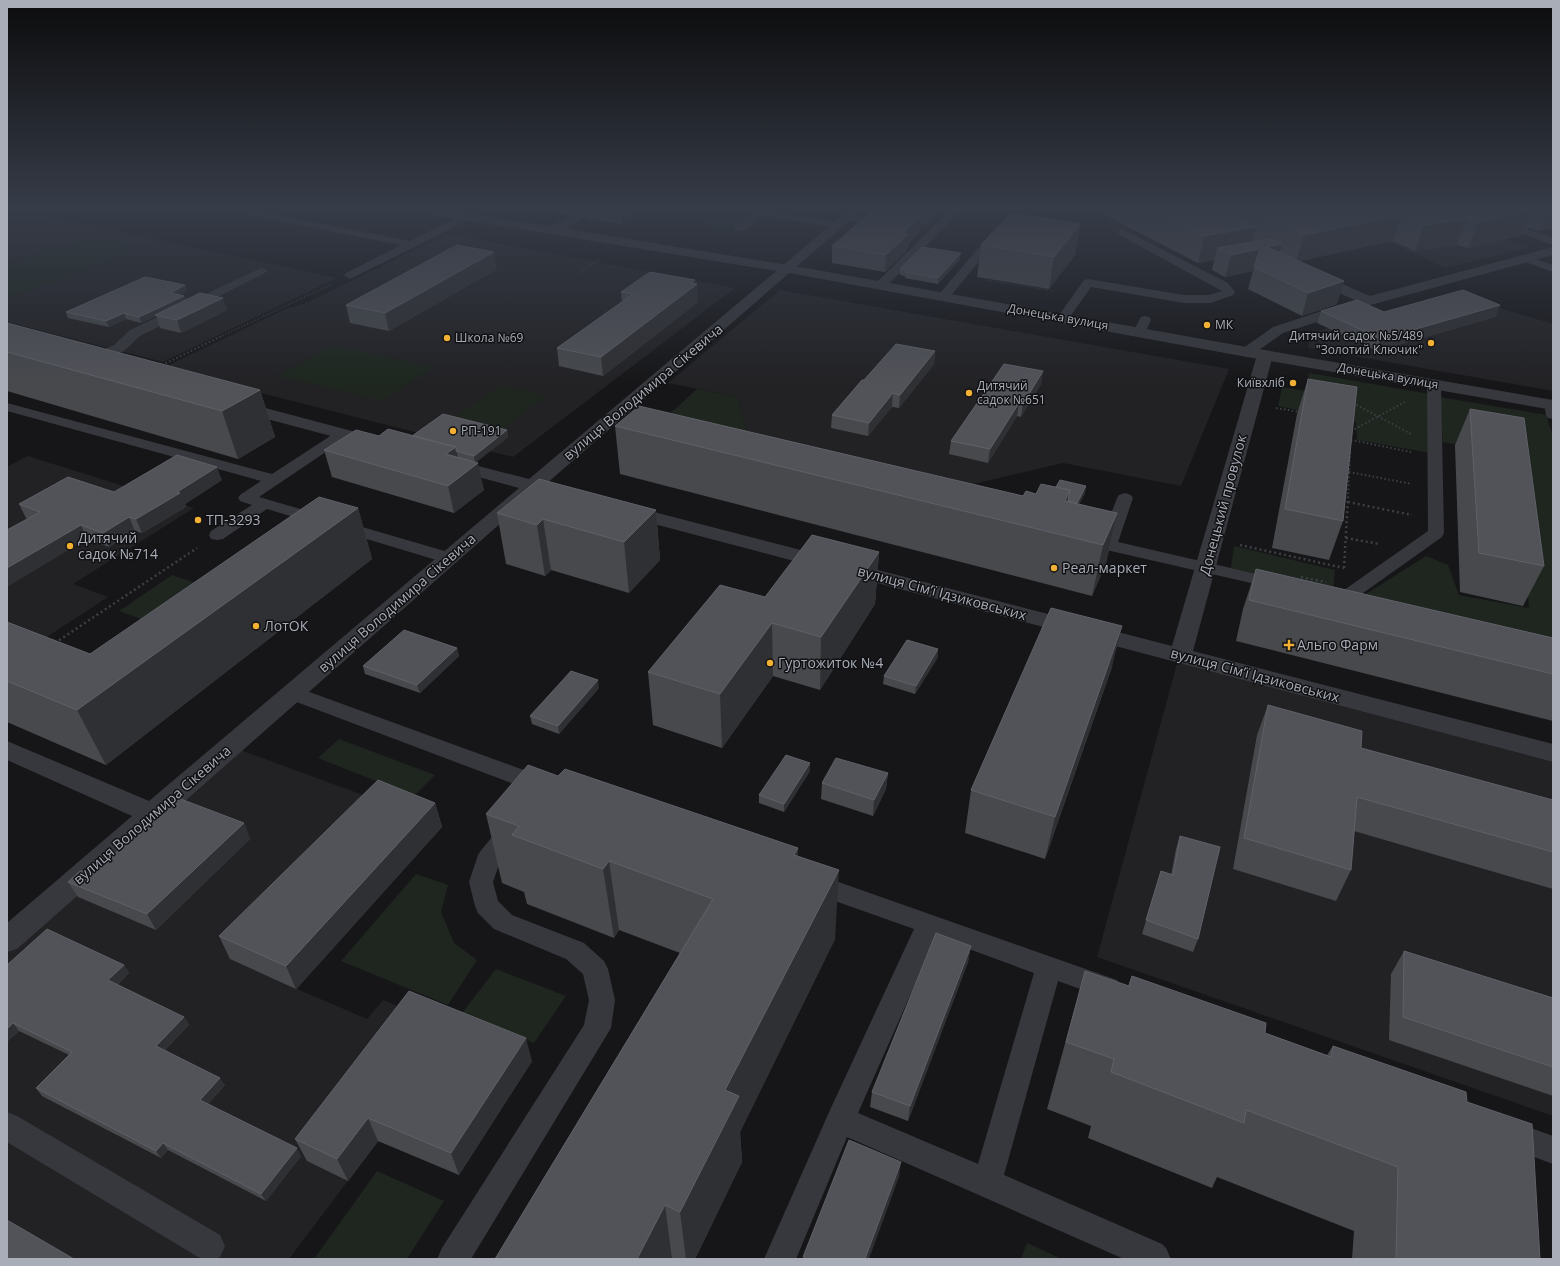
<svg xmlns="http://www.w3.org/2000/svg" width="1560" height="1266" font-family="'Open Sans',sans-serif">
<rect width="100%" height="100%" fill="#161618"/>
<path fill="#222225" d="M7,209H13L337,278L163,362L7,322Z
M1430,218L1531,247L1446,268L1378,237Z
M448,234L735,288L513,457L163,368L288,308L304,304Z
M780,290L1229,369L1181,486L1063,463L944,491L752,450L738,397L668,383Z
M1456,295L1553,324V391L1308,348L1310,337L1317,331Z
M28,456L194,508L73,584L108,597L7,663V467Z
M1178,660L1553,762V1116L1097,957Z
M232,747L385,803L442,827L297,989L367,1019L383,1000L532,1061L459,1175L378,1141L289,1259H7V940Z"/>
<path fill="#1e261f" d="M668,209H757L732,228L657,217Z
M95,239L109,240L128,245L126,251L116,258L33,290L7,298V265L53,248Z
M333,345L434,367L383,401L278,376Z
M1309,373L1430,394L1431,453L1357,440L1356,422L1278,406L1282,387L1307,391Z
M502,385L547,396L503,428L456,416Z
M697,389L738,397L752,450L654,428Z
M1439,397L1547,415L1549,425L1553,434V637L1552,638L1366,594L1426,556L1448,565L1459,595L1529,608L1519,487L1514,454L1443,442Z
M1234,546L1335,570L1333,591L1231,568Z
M172,575L213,589L160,626L119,611Z
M339,739L435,775L414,796L318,758Z
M416,874L448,885L441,912L454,943L477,960L448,1005L341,961Z
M496,969L566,996L534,1043L462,1013Z
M377,1171L444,1201L407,1259H314Z
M1027,1243L1062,1259H1021Z"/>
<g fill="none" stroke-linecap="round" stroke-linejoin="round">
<path stroke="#3d3f44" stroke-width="1.5" stroke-dasharray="1 2" stroke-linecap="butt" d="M578,274L599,259
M985,280L1055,291
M220,337L332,284"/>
<path stroke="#3d3f44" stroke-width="2" stroke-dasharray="1.5 2.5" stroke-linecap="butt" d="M162,365L222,336
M1353,403L1411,434
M1276,408L1300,412
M1351,431L1405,402
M1351,440L1411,452
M1349,472L1412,484
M1348,498L1350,452"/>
<path stroke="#3d3f44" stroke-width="2.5" stroke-dasharray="2 3" stroke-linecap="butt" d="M1348,502L1412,515
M1346,538L1379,544
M1240,545L1344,568
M1344,568L1348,497
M1301,577L1326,582
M55,643L197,548"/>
<path fill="#37383d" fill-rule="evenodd" d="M239,209H248L410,241L462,215H470L471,217L470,219L350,279L346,277L344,275L346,273L401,245L243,214L239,213L238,211Z
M754,209H770L769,211L838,222L843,225L838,228L762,216L743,231H735L734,229L735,227L755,212Z
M951,209H962L885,288H877L875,285L877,282Z
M1457,209H1471L1553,238V245L1458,211Z
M847,215L888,221L893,224L888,227L843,220L842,218Z
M1122,229L1228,283L1235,292L1233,295L1211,303H1184L1091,287L1067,321H1059L1057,318L1059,315L1084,280L1088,279L1184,295H1209L1222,291L1118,234L1117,232Z
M996,231L1001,234L1000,236L948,299H940L938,296L940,293L992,232Z
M1524,255L1553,265V272L1520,260L1518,258L1520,256Z
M261,268L265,269L267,271L265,273L140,336L124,351L93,365H83L81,362L83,359L114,345L130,330Z
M1145,316L1149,317L1151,320L1144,335H1134L1133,332L1141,317Z
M1434,380L1439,381L1441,384L1444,533L1442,537L1349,603L1343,605L1337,603L1334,599L1337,595L1428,531L1427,384L1429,381Z
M1551,400H1553V419L1548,418L1546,415L1544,404L1546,401Z
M7,403L272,474L338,431L343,430L348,431L350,434L348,437L259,497L455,554L458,558L455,562L449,563L443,562L267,509L223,539L217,540L211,539L209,535L211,531L252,505L240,501L238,498L240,495L261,481L7,411Z
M1125,493L1131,495L1133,498L1118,542L1278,579L1284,580L1287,584L1284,588L1278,589L1080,544L1077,540L1080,536L1086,535L1102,538L1117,498L1119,495Z
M293,686L551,780L554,786L551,792L543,794L535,792L286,698L283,693L286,688Z
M511,821L519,824L523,830L501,859L493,882L498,901L512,915L584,943L604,961L608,969L615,1000L611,1028L471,1259H437L442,1248L584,1025L589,1000L583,974L566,959L494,929L478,913L475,906L469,882L478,855L482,849L503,824Z
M813,873L1117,980L1121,988L1117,996L1108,999L1058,981L1004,1175L1162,1244L1166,1248L1171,1259H1124L847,1137L796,1259H764L830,1110L914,929L804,890L801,883L804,876ZM936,937L1034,973L978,1164L858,1113Z
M7,1112L17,1116L220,1235L225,1246L220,1257C213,1260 205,1260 198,1257L7,1142Z
M1509,1120L1553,1136V1164L1499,1144L1494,1134L1499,1124Z"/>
<path fill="#37383d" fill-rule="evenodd" d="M582,209H596L594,212L556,234H548L546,231L548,228Z
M850,209H863L546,484L566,489L568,493L566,497L559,499L536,492L17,949L7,952V923L132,816L7,760V741L149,801L519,488L445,468L442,464L445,460L451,459L529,479Z
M1553,247V255L1363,307L1283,333L1252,355L1247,357L1242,355L1239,352L1242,349L1273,327L1355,300L1309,280L1307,277L1309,274H1319L1370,296Z
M1265,350L1270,352L1273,355L1193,651L1553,744V762L620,515L617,511L620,507L627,505L1172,646L1257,355L1260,352Z
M239,401L382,439L385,443L382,447L376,448L233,410L231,406L233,402Z"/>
<path fill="#37383d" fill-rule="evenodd" d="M414,209H442L789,265L1247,347L1553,400V410L1247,357L789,273L420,213L416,212Z"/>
</g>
<path fill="#47494d" d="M533,209H579L568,215Z
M586,209H645L621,224L587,218Z
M882,209H945L928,225L920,224L919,233L908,244L907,250L885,272L832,263V246L882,212Z
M1093,209H1553L1539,231L1525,227L1522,235L1468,248L1457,245L1415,251L1393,241L1299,261L1337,304L1302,316L1248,289L1253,271L1225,277L1212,270L1214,260L1198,263Z
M1080,224L1075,255L1049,289L977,277L981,245Z
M960,259L938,284L905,278V276L900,275V269Z
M497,269L389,331L350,323L346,305Z
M695,280L698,302L603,376L559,366L557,348L622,302L621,292Z
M185,285L187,291L180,295L184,296L186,300L227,310L181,333L160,328L156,316L141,323L126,319L109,327L68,318L66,312Z
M1500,305L1495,317L1377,351L1317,323L1321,311L1384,312Z
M7,323L260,390L275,437L238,459L7,391Z
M935,351L934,364L899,408L892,407L868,436L831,428L832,415L864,380Z
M1043,371L1041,384L1021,417L1017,416L988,463L949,454L951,441Z
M1308,379L1343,521L1329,560L1272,548L1297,414Z
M1470,409L1544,566L1523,606L1460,592L1455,445Z
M615,426L1023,496L1036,494L1085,493L1079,504L1117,513L1106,563L1092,596L620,474Z
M507,430L508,437L475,463L484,490L454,513L332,477L324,450L379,436H412Z
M222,480L185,504L186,507L142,533L135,531L109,547L26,518L19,504L114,492Z
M358,508L372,559L106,765L7,722V622L90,654Z
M656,510L660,560L629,593L551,570L545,576L506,564L497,513Z
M879,552L875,604L820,690L773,676L722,748L653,725L648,672L765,597Z
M1256,569L1553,638V721L1236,641L1243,609Z
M457,648L459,656L420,693L365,674L363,666Z
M938,657L915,694L883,684L884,676Z
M1112,667L1045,859L965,833L971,790Z
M599,688L559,734L532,724L530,716Z
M1268,705L1361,748L1553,800V889L1354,831L1351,870L1336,901L1233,869L1257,735Z
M810,771L784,812L759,803V795Z
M888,773L886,789L873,816L821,799L822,783Z
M558,776L798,848V856L835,939L740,1132L742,1162L695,1259H495L680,953L619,930L614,938L527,904L524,892L502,883L486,814Z
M435,803L442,827L296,989L230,959L219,936Z
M244,823L250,839L156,930L78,897L68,882Z
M1180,836L1198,939L1193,952L1142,934L1161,871L1171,875L1176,849Z
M971,946L968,962L908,1121L870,1107L872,1092Z
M1404,951L1553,998V1096L1389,1040L1391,974Z
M7,965H124L129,973L117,985L184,1017L189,1025L165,1050L225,1085L208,1104L301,1156L266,1201L168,1150L161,1158L42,1096L36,1088L69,1055L19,1031L7,1042Z
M1085,971L1128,986L1132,976L1265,1033L1327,1055L1333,1046L1467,1102L1540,1259H1352L1354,1231L1217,1177L1212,1188L1088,1138L1091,1126L1047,1109Z
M532,1061L459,1175L378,1141L348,1181L307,1161L295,1139Z"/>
<path fill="#2f3033" d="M568,209H579L568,215Z
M620,209H645L621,224Z
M934,209H945L928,225L929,214Z
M1548,209H1553V228L1539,231Z
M1532,210L1522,235L1468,248L1478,222Z
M1402,215L1393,241L1296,262L1304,235Z
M920,217L919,233L908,244L907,250L885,272L886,255L903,233Z
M1467,219L1457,245L1415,251L1424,225Z
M1080,224L1075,255L1049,289L1054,257Z
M1256,227L1250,251L1260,249L1253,271L1225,277L1231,255L1217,248L1214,260L1198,263L1204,236Z
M1282,244L1276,266L1267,247Z
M494,252L497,269L389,331L385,313Z
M961,253L960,259L938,284V278Z
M695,280V286L697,284L698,302L603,376L601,357Z
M1344,281L1337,304L1302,316L1308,293Z
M185,285L187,291L173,299L171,293Z
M184,296L187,302L155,315L156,316L141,323L139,317Z
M223,298L227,310L181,333L177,320Z
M1500,305L1495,317L1377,351L1381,339Z
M124,313L126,319L109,327L106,321Z
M935,351L934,364L899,408L900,395Z
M1043,371L1041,384L1021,417L1023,404Z
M260,390L275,437L238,459L222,411Z
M893,393L892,407L868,436L869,423Z
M1019,403L1017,416L988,463L990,449Z
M507,430L508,437L475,463L474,456Z
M456,447L461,474L446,454Z
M478,463L484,490L454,513L448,486Z
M217,467L222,480L185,504L186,507L142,533L136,519L177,492Z
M1086,486L1085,493L1067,528L1068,521Z
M1070,490L1062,535L1065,501Z
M358,508L372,559L106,765L77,710Z
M656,510L660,560L629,593L624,542Z
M1117,513L1106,563L1092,596L1103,545Z
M129,517L135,531L109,547L103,533Z
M543,519L551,570L545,576L537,525Z
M81,525L87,539L7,587V568Z
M879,552L875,604L820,690L821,637Z
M772,623L773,676L722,748L720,694Z
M1122,626L1112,667L1045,859L1055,817Z
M457,648L459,656L420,693L417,685Z
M938,649V657L915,694L916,686Z
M598,680L599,688L559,734L558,726Z
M810,763V771L784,812V804Z
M888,773L886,789L873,816L874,800Z
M435,803L442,827L296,989L286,966Z
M244,823L250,839L156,930L147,914Z
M798,848L797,917L794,855Z
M609,861L619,930L614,938L603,869Z
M839,870L835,939L740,1132L742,1162L695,1259H686L680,1212L725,1090Z
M971,946L968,962L908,1121L910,1106Z
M124,965L129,973L113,988L108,980Z
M184,1017L189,1025L161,1054L156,1046Z
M13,1023L19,1031L7,1042V1029Z
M526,1038L532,1061L459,1175L451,1153Z
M220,1078L225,1085L205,1108L200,1100Z
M368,1118L378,1141L348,1181L337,1159Z
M163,1143L168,1150L161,1158L156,1151Z
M297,1148L301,1156L266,1201L261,1194Z
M901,1162L899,1177L869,1259H865Z
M665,1205L672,1259H637Z"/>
<path fill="#525359" stroke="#5f6168" d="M892,209H934L929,214Z
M1148,209H1212L1256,227L1204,236Z
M1242,209H1530L1532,210L1478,222L1467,219L1424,225L1402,215L1304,235Z
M874,210L920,217L903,233L908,234L886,255L832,246Z
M1011,213L1080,224L1054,257L981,245Z
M1269,239L1282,244L1267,247L1344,281L1308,293L1254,267L1260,249L1231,255L1217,248Z
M457,245L494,252L385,313L346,305Z
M922,247L961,253L938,278L905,272L907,270L900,269Z
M650,272L695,280L691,283L697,284L601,357L557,348L633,294L621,292Z
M145,277L185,285L171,293L184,296L139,317L124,313L106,321L66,312Z
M1463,290L1500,305L1381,339L1321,311L1357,300L1384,312Z
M200,293L223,298L177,320L155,315Z
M7,323L260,390L222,411L7,352Z
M896,344L935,351L900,395L893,393L869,423L832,415L862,380H864Z
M1004,364L1043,371L1023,404L1019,403L990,449L951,441Z
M1308,379L1357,387L1343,521L1285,509Z
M639,406L1023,496L1026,491L1036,494L1041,484L1070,490L1065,501L1117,513L1103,545L615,426Z
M1470,409L1524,418L1544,566L1479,553Z
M443,414L507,430L474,456L456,451V447L412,436Z
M388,429L456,447L446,454L478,463L448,486L324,450L356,430L379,436Z
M177,455L217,467L177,492L180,493L136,519L129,517L103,533L81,525L7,568V530L40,512L19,504L68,477L114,492Z
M539,479L656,510L624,542L543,519L537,525L497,513Z
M1060,480L1086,486L1077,503L1068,501L1070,490L1056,487Z
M319,497L358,508L77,710L7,681V622L90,654Z
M812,535L879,552L821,637L772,623L720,694L648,672L720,585L765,597Z
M1256,569L1553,638V674L1249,600Z
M1051,608L1122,626L1055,817L971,790Z
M404,630L457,648L417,685L363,666Z
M907,640L938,649L916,686L884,676Z
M571,671L598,680L558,726L530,716Z
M1268,705L1362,731L1361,748L1553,800V852L1357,797L1351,870L1244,838Z
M786,755L810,763L784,804L759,795Z
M836,758L888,773L874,800L822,783Z
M528,765L558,776L565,769L798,848L794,855L839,870L725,1090L739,1096L680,1212L665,1205L637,1259H495L713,899L609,861L603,869L512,835L519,826L486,814Z
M378,780L435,803L286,966L219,936Z
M178,798L244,823L147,914L68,882L80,871H95Z
M1180,836L1220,847L1198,939L1146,920L1161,871L1173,875Z
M47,929L124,965L108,980L184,1017L156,1046L220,1078L200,1100L297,1148L261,1194L163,1143L156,1151L36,1088L72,1052L13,1023L7,1029V965Z
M936,933L971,946L910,1106L872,1092Z
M1404,951L1553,998V1067L1403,1017Z
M1085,971L1129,986L1132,976L1266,1023L1265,1033L1331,1057L1333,1046L1466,1092L1467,1102L1532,1124L1540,1259H1396L1398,1167L1246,1110L1244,1123L1111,1072L1114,1059L1066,1042Z
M409,991L526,1038L451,1153L368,1118L337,1159L295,1139Z
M849,1140L901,1162L865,1259H807L803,1257Z
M7,1220L74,1259H7Z"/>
<linearGradient id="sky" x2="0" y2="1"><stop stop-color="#0c0c0d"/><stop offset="0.54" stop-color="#363c48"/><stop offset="1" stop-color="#363c48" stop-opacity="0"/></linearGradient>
<rect width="1560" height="386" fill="url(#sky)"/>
<g fill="#f2b134" stroke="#111113" stroke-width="1.5">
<circle cx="1207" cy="325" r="4"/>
<circle cx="447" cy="338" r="4"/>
<circle cx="1431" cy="343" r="4"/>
<circle cx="1293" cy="383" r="4"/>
<circle cx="969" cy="393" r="4"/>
<circle cx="453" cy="431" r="4"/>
<circle cx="198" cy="520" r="4"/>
<circle cx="70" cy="546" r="4"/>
<circle cx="1054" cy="568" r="4"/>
<circle cx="256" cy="626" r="4"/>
<path d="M1287 639h4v4h4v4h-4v4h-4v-4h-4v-4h4z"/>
<circle cx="770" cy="663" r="4"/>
</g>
<g text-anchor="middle" stroke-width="3" stroke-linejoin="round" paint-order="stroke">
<g font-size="12" fill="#a8adb8" stroke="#111113">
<text transform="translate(1058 317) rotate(10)" y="4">Донецька вулиця</text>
<text transform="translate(1388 376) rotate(10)" y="4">Донецька вулиця</text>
</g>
<g font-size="12" fill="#a8adb8" stroke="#111113" text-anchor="start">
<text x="1215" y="329">МК</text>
<text x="1423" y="340" text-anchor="end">Дитячий садок №5/489<tspan x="1423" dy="14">"Золотий Ключик"</tspan></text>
<text x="455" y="342">Школа №69</text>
<text x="1285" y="387" text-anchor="end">Київхліб</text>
<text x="977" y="390">Дитячий<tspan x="977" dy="14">садок №651</tspan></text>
<text x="461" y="435">РП-191</text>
</g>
<g font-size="14" fill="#a8adb8" stroke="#111113">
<text transform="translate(643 392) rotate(-40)" y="5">вулиця Володимира Сікевича</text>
<text transform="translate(1223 505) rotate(-75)" y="5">Донецький провулок</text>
<text transform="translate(942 593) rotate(15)" y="5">вулиця Сімʼї Ідзиковських</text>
<text transform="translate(397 603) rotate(-41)" y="5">вулиця Володимира Сікевича</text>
<text transform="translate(1255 675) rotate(15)" y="5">вулиця Сімʼї Ідзиковських</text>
<text transform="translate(152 815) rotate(-41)" y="5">вулиця Володимира Сікевича</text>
</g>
<g font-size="14" fill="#a8adb8" stroke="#111113" text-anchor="start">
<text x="206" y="525">ТП-3293</text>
<text x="78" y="543">Дитячий<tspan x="78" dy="16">садок №714</tspan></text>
<text x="1062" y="573">Реал-маркет</text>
<text x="264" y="631">ЛотОК</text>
<text x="1297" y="650">Альго Фарм</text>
<text x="778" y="668">Гуртожиток №4</text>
</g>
</g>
<rect width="1560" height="1266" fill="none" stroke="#a8adb8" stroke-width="16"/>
</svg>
